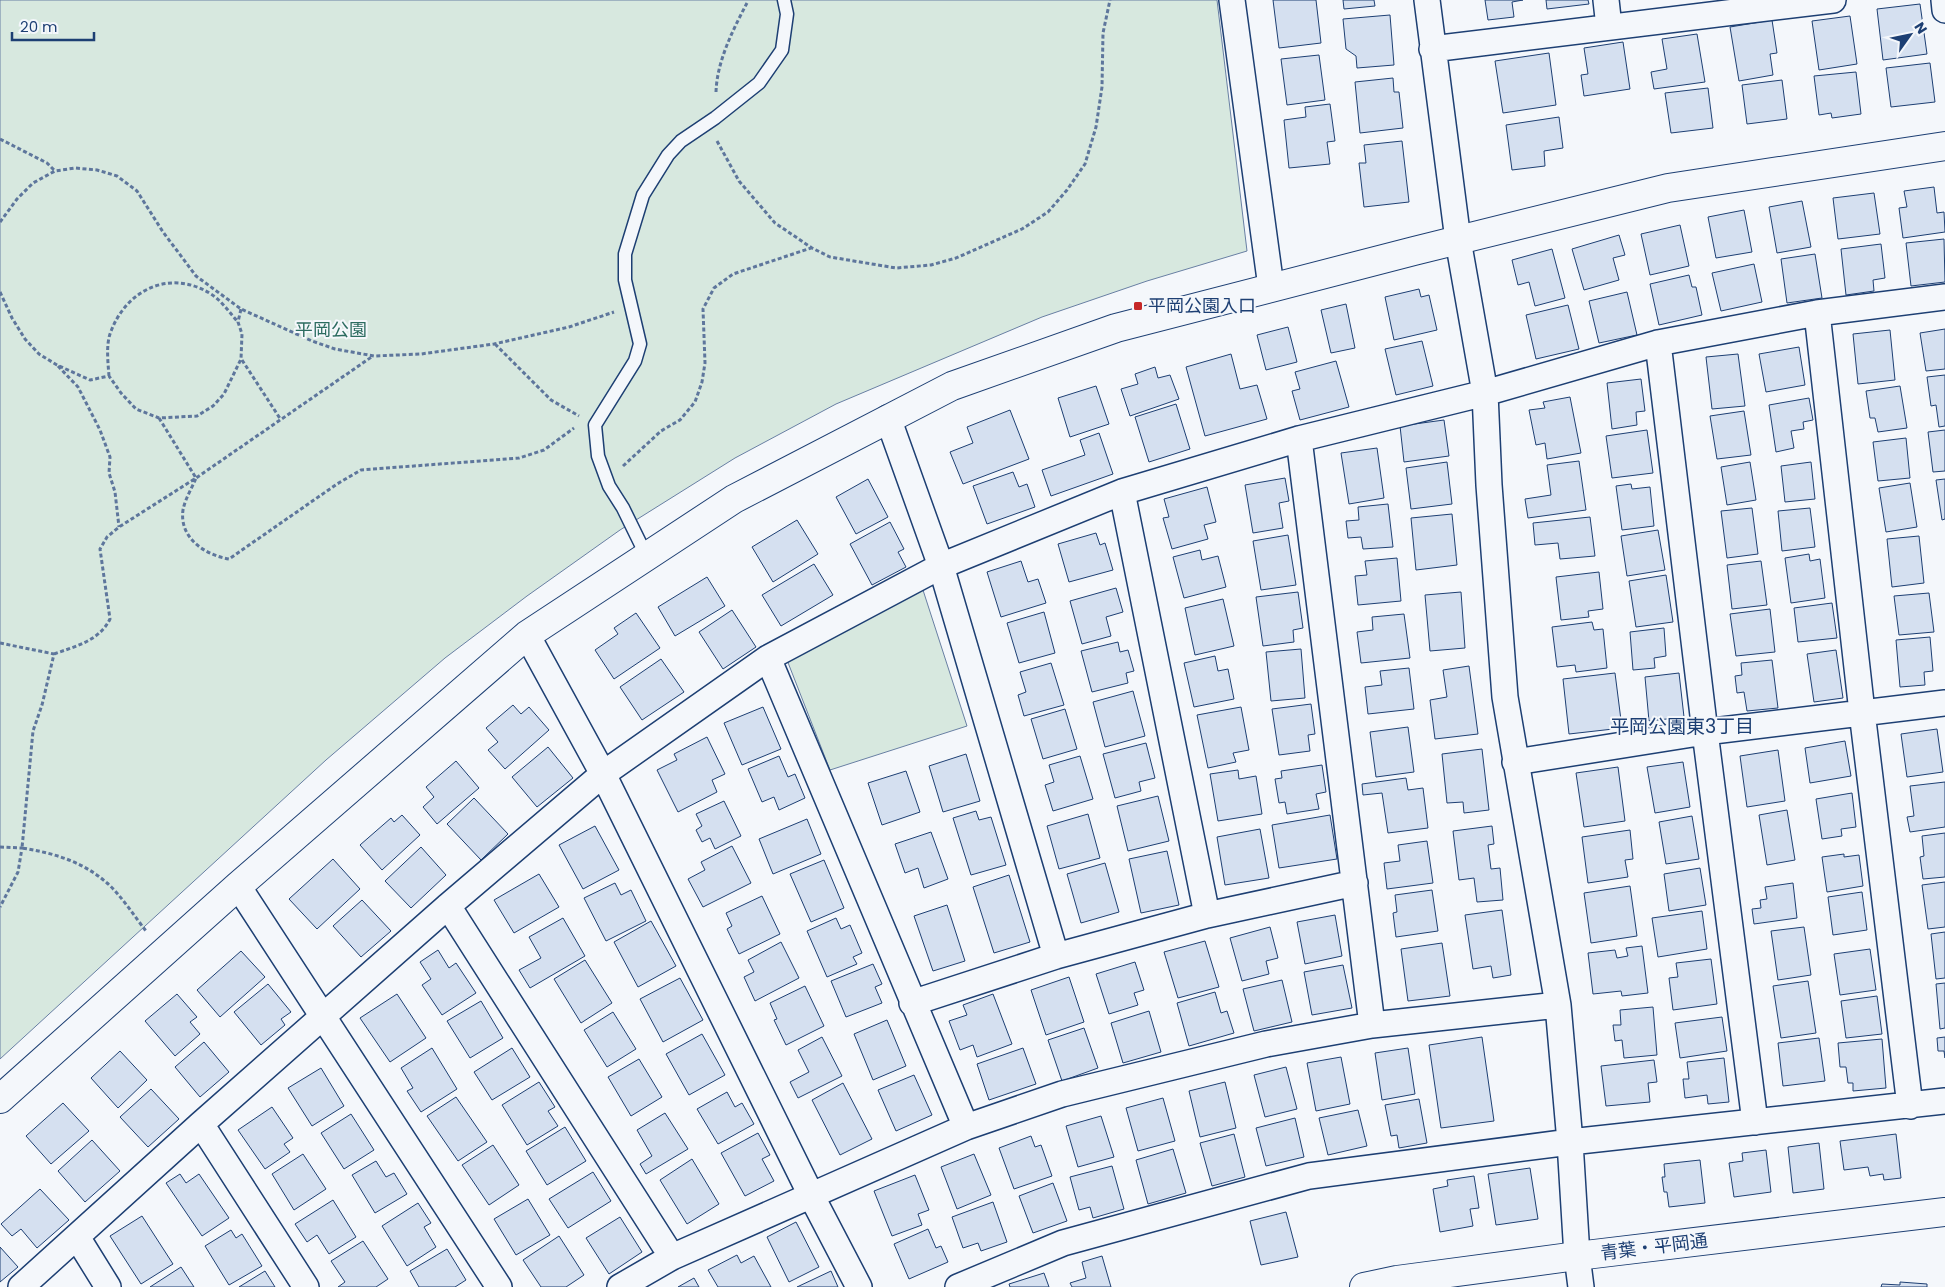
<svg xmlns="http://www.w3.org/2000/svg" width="1945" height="1287" font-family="Poppins,'Noto Sans JP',sans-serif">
<rect width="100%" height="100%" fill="#f4f7fb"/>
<path fill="#d7e8df" stroke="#687fa3" d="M0,0H1217L1247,251L1147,281L1042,317L836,404L735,458L620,530L527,596L445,658L326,760L0,1059Z
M922,587L967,726L830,770L787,660Z"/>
<path fill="#d5e0f0" stroke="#1d3f73" d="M1273,0H1316L1321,43L1279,48Z
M1343,0H1374L1375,6L1344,9Z
M1485,0H1523L1512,2L1514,17L1488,20Z
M1546,0H1588L1589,4L1547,9Z
M1920,4L1927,54L1883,60L1877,9Z
M1390,15L1394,65L1357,68L1356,56L1346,49L1343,19Z
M1850,16L1857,64L1819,70L1812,21Z
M1772,20L1777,53L1770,54L1773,75L1739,81L1730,27Z
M1697,34L1705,82L1654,89L1651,72L1667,69L1662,39Z
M1623,42L1630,89L1584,96L1581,75L1588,74L1584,48Z
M1549,53L1556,105L1503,113L1495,61Z
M1319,55L1325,100L1287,105L1281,59Z
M1930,63L1935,102L1891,107L1886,68Z
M1856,72L1861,114L1832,118L1831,113L1819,115L1814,76Z
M1393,78L1394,92H1399L1403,128L1360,133L1355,82Z
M1782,80L1787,119L1747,124L1742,85Z
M1708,88L1713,128L1671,133L1665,93Z
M1330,104L1335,141L1327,142L1330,164L1289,168L1284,120L1306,117L1305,107Z
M1559,117L1563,148L1544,151L1545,166L1512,170L1506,125Z
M1402,141L1409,202L1364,207L1359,163H1366L1364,145Z
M1934,187L1937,213L1944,212L1945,232L1903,238L1899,208L1907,207L1904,191Z
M1874,193L1880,234L1838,239L1833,198Z
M1802,201L1811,247L1777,253L1769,207Z
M1744,210L1752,252L1716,258L1708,217Z
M1680,225L1689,266L1650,275L1641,234Z
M1619,235L1625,255L1613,258L1619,280L1584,290L1572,249Z
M1944,239L1945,282L1911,286L1906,243Z
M1881,244L1885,278L1873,280L1874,291L1846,295L1841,249Z
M1552,249L1565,298L1535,306L1529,282L1518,285L1512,260Z
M1815,254L1822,298L1787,303L1781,259Z
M1754,264L1762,302L1721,311L1712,273Z
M1689,275L1692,287H1696L1702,315L1659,325L1650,284Z
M1419,289L1421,297L1429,295L1437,330L1394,340L1385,297Z
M1627,292L1637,335L1599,343L1589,301Z
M1346,304L1355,348L1331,353L1321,310Z
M1568,305L1579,349L1536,359L1526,315Z
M1288,327L1297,362L1266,370L1257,335Z
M1945,329V369L1926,371L1920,333Z
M1890,330L1895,380L1858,384L1853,334Z
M1422,341L1433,386L1396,395L1385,349Z
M1799,347L1805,385L1766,392L1759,354Z
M1231,354L1240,389L1257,385L1267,419L1205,436L1186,367Z
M1738,354L1745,406L1712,409L1706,357Z
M1336,361L1349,407L1300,420L1292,391L1300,389L1295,372Z
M1155,367L1158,378L1170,375L1179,399L1130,416L1121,389L1138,384L1135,374Z
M1945,375V426L1939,427L1936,405L1931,406L1927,377Z
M1641,379L1645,411L1636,412L1637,425L1612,429L1607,383Z
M1096,386L1109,424L1070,437L1058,398Z
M1900,386L1907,428L1878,432L1875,418H1870L1866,391Z
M1570,397L1581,453L1547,459L1545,443L1536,445L1529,410L1545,408L1543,402Z
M1809,398L1813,420L1803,422L1804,429L1791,431L1794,448L1776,452L1769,405Z
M1176,404L1190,449L1149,462L1135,417Z
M1010,410L1029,459L963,484L950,452L973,443L967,427Z
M1744,411L1751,455L1717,459L1710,416Z
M1444,420L1449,456L1404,462L1400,426Z
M1647,430L1653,473L1612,478L1606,436Z
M1945,430V471L1933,472L1928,432Z
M1099,433L1113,474L1051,496L1042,470L1085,455L1080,440Z
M1906,438L1910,478L1878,481L1873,442Z
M1377,448L1384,498L1349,504L1341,453Z
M1579,461L1586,510L1528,518L1525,499L1551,495L1547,465Z
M1447,462L1452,504L1411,509L1406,468Z
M1750,462L1756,500L1727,505L1721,467Z
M1811,462L1815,499L1785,502L1781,466Z
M1013,472L1019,487L1027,484L1035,507L987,524L973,486Z
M1285,478L1289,501L1279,503L1283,528L1253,533L1245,485Z
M868,479L888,517L856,534L836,497Z
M1945,479V519L1942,520L1936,480Z
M1910,483L1917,527L1886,532L1879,488Z
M1631,484L1632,489L1650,487L1654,526L1622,530L1616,486Z
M1207,487L1216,522L1204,525L1208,539L1172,549L1163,518L1169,517L1164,499Z
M1388,504L1393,547L1363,549L1361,537L1348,538L1346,521L1359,520L1358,507Z
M1752,508L1758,554L1727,558L1721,511Z
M1810,508L1815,547L1782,551L1778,511Z
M1452,514L1457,565L1416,570L1411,518Z
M1590,517L1595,556L1560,559L1558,543L1535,545L1533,523Z
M797,520L818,554L773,582L752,547Z
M890,522L904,549L898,552L906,567L872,585L850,544Z
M1658,530L1665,570L1627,576L1621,536Z
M1096,533L1100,545L1105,543L1113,570L1069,582L1058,544Z
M1288,535L1296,585L1261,590L1253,541Z
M1919,536L1924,583L1892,587L1887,539Z
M1200,550L1202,560L1218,556L1226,587L1184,598L1173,557Z
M1809,554L1810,561L1820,559L1825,598L1791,603L1785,558Z
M1397,558L1401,601L1358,605L1355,576L1367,575L1365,561Z
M1021,561L1028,582L1038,579L1046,603L1001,617L987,572Z
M1761,561L1767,605L1732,609L1727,565Z
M814,564L833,595L781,626L762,595Z
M1599,572L1603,609L1588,611L1589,617L1561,620L1556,577Z
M1666,575L1673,622L1636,627L1629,581Z
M707,577L725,606L675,636L658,607Z
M1116,588L1123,612L1106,617L1111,636L1082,644L1070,601Z
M1298,592L1303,628L1293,630L1294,642L1263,646L1256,597Z
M1461,592L1465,648L1430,651L1425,595Z
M1929,593L1934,632L1899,635L1894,596Z
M1223,599L1234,646L1195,655L1185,608Z
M1832,603L1837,638L1798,642L1794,608Z
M1770,609L1775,652L1736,656L1730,614Z
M732,610L756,647L723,669L699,632Z
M1044,612L1055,653L1019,663L1007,623Z
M636,613L660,648L614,679L595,650L618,634L614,628Z
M1404,614L1410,658L1361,663L1357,632L1373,630L1372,617Z
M1592,622L1594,630L1603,629L1607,668L1576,672L1575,665L1557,667L1552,627Z
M1664,628L1666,656L1654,658L1655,668L1633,670L1630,632Z
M1930,637L1933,671L1924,672L1925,685L1900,687L1896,640Z
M1118,642L1120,652L1128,650L1134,671L1126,673L1128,683L1092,692L1081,651Z
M1301,649L1305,698L1271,701L1266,652Z
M1836,650L1843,698L1814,702L1807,654Z
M1215,656L1218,671L1228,669L1234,699L1194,707L1184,663Z
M661,659L684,692L642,720L620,687Z
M1772,660L1778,708L1747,711L1744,692L1737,693L1735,676L1742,675L1741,663Z
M1051,663L1064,705L1024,716L1018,695L1026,692L1020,672Z
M1469,666L1478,734L1435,739L1430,700L1447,697L1443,670Z
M1409,668L1414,709L1368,714L1365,687L1382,685L1380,671Z
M1615,673L1622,728L1569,734L1563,679Z
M1679,673L1684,717L1649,721L1645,677Z
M1133,691L1145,736L1105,747L1093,702Z
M1311,704L1315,734L1308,735L1310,751L1279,755L1272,709Z
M513,705L521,714L529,707L549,730L505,769L488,750L498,742L486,728Z
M763,707L781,749L742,765L724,723Z
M1241,707L1249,750L1233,753L1236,762L1208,768L1197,715Z
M1065,709L1077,749L1043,759L1031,719Z
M1408,727L1414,772L1376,777L1370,732Z
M1937,729L1943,772L1907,777L1901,734Z
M707,737L725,774L712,780L717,792L678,812L657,770L677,760L674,754Z
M1845,741L1851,776L1810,783L1805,748Z
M1146,743L1155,778L1139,782L1141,791L1115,798L1103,754Z
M548,747L573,778L537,807L512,777Z
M1482,749L1489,810L1464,813L1463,802L1447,803L1442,754Z
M1778,750L1785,801L1747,807L1740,756Z
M966,754L980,801L943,812L929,766Z
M779,756L788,777L795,774L805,798L779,810L774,797L762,802L748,769Z
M1080,756L1093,799L1053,811L1045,785L1054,782L1049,765Z
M456,761L479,788L437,824L423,807L434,797L426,787Z
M1683,762L1690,807L1655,813L1647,767Z
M1322,765L1326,792L1316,794L1319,809L1287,814L1285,802L1279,803L1275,779L1282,778L1281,771Z
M1618,767L1625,821L1584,827L1576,773Z
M1238,770L1239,779L1256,776L1262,814L1218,821L1210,774Z
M906,771L920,812L882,825L868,783Z
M1406,778L1408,790L1423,788L1428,828L1388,833L1382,793L1363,795L1362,784Z
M1945,782V827L1910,832L1907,817L1914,816L1910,786Z
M1852,793L1856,827L1841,829L1842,836L1822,839L1816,799Z
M1158,796L1169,841L1128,851L1117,806Z
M474,798L508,834L481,860L447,824Z
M724,801L741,836L715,849L710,838L702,842L696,830L702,826L696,814Z
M1787,810L1795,860L1767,865L1759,815Z
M976,811L979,820L991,817L1006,865L971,875L953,818Z
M1088,814L1100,858L1059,869L1047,826Z
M402,815L420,835L382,870L360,845L391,818L394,822Z
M1330,815L1337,859L1279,868L1272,825Z
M1692,816L1699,859L1666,864L1659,822Z
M807,819L821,854L773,874L759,839Z
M595,826L619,870L583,889L559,845Z
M1492,826L1494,844L1488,845L1491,869L1500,868L1503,900L1477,902L1474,878L1459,880L1453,831Z
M1260,829L1269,878L1225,885L1217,837Z
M1630,830L1633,859L1625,860L1628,877L1588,883L1582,837Z
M931,832L948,879L924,888L918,868L905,873L895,844Z
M1945,833V877L1923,879L1920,857L1924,856L1922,836Z
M1427,841L1433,883L1387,889L1384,863L1400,861L1398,845Z
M732,846L751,883L703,907L688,879L705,870L701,862Z
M421,847L446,875L411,908L385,881Z
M1167,851L1179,905L1141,913L1129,859Z
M1844,854V857L1859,855L1863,886L1827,892L1822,857Z
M333,859L360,889L317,929L289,899Z
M824,860L844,908L811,922L790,874Z
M1105,863L1119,912L1081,923L1067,874Z
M1700,868L1706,905L1669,911L1664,874Z
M539,874L559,907L514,933L494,900Z
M1009,875L1030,942L994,953L973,887Z
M1945,882V927L1928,929L1922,885Z
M615,883L621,895L631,890L646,921L606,941L584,898Z
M1793,883L1797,918L1754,924L1752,909L1761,908L1760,900L1767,899L1765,887Z
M1630,886L1637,936L1591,943L1584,893Z
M1432,890L1438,931L1396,937L1393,913L1397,912L1395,895Z
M1862,892L1867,930L1833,935L1828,897Z
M762,896L780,934L739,954L727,929L732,926L726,913Z
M362,900L391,931L361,957L333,926Z
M947,905L965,961L933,971L914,916Z
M1502,910L1511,975L1493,978L1491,966L1473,969L1465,915Z
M1702,911L1707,949L1658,957L1652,918Z
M1335,915L1342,956L1305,964L1297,922Z
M563,918L585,956L530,988L519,970L541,958L529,937Z
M836,918L841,929L850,925L862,953L853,957L857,964L827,977L807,931Z
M651,921L676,966L638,987L614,942Z
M1270,927L1278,958L1266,961L1269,974L1242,981L1230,938Z
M1804,927L1811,975L1778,980L1771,931Z
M1945,932V978L1936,979L1931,934Z
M1205,941L1219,987L1178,998L1164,952Z
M781,942L799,978L755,1001L744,977L754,972L748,960Z
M1442,943L1450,996L1408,1001L1401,949Z
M1642,946L1648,993L1622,996L1621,991L1593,994L1588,953L1615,950L1617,958L1628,956L1626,948Z
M1870,949L1876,990L1840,995L1834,954Z
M438,950L449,968L456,963L476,993L442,1015L422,985L431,979L420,962Z
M241,951L265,977L220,1017L197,990Z
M1711,959L1717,1004L1673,1010L1669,978L1678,977L1676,963Z
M585,960L612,1003L581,1023L554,979Z
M1135,962L1144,990L1134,993L1138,1005L1109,1014L1096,974Z
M873,964L882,984L875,987L882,1003L846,1017L831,981Z
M1343,965L1352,1008L1312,1015L1304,972Z
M1069,977L1084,1022L1046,1035L1031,990Z
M680,978L703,1020L663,1042L640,999Z
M1282,980L1292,1022L1254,1031L1243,989Z
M1808,981L1816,1033L1781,1038L1773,986Z
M1945,983V1028L1940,1029L1936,984Z
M268,984L291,1012L281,1019L285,1025L261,1045L234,1012Z
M805,986L824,1026L786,1045L774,1020L777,1019L770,1003Z
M1215,992L1221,1013L1227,1011L1234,1033L1189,1046L1177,1003Z
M177,994L197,1017L190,1022L200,1034L175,1056L145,1021Z
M397,994L426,1038L390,1062L360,1018Z
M993,994L1012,1044L977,1057L973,1045L960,1050L949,1021L967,1015L963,1005Z
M1877,996L1882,1034L1846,1038L1841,1001Z
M481,1001L503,1038L470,1058L447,1021Z
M1653,1007L1657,1055L1624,1058L1622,1040L1615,1041L1613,1025H1621L1620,1010Z
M1149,1011L1161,1052L1123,1063L1111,1023Z
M613,1012L636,1049L607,1067L584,1030Z
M1722,1017L1727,1051L1680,1058L1675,1023Z
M887,1020L906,1066L873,1080L854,1034Z
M1084,1028L1098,1068L1062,1081L1048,1040Z
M702,1034L725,1075L689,1095L666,1054Z
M822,1037L842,1076L798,1098L790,1082L809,1072L798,1050Z
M1482,1037L1494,1121L1441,1128L1429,1045Z
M1945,1037V1058L1944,1051H1938L1937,1038Z
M1819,1038L1825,1081L1783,1086L1778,1043Z
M1882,1039L1886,1088L1853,1091V1083H1848L1846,1067H1840L1838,1043Z
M204,1042L229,1072L200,1097L175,1067Z
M432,1048L457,1089L421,1112L407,1091L413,1088L401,1068Z
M512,1048L530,1077L492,1100L474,1072Z
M1023,1048L1036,1084L989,1100L977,1064Z
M1408,1048L1415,1094L1382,1100L1375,1053Z
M120,1051L147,1080L118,1108L91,1078Z
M1341,1057L1350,1104L1316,1111L1307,1063Z
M1724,1058L1729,1102L1708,1104L1707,1095L1685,1098L1683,1079H1689L1687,1062Z
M639,1059L662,1097L631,1116L608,1077Z
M1654,1060L1657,1082L1648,1083L1650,1102L1606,1106L1601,1066Z
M1286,1067L1297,1109L1265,1117L1254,1075Z
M321,1068L344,1106L312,1126L288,1088Z
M914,1075L932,1115L896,1131L878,1090Z
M539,1082L555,1107L548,1111L558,1126L527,1145L502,1105Z
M1225,1082L1236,1128L1200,1137L1189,1091Z
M843,1083L872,1139L840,1155L812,1100Z
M151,1089L179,1119L148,1147L120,1117Z
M727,1092L735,1107L742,1103L754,1124L718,1144L697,1109Z
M456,1097L487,1142L458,1161L427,1116Z
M1163,1098L1175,1141L1138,1151L1126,1108Z
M1419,1099L1427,1143L1399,1148L1397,1135L1391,1136L1385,1105Z
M63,1103L89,1131L51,1164L26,1136Z
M272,1107L293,1138L284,1144L290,1152L265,1169L238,1130Z
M1358,1110L1367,1146L1328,1155L1319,1118Z
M665,1113L688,1149L646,1174L640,1164L652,1156L637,1130Z
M351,1114L374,1150L344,1169L321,1133Z
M1101,1116L1114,1157L1078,1167L1066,1126Z
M1295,1118L1304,1157L1266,1166L1256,1128Z
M565,1127L586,1161L547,1185L526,1151Z
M758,1133L770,1155L762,1159L774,1181L745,1196L721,1153Z
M1234,1134L1245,1177L1212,1186L1200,1143Z
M1896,1134L1901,1178L1884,1180L1883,1174L1870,1176L1868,1167L1844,1170L1840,1141Z
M1031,1136L1035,1147L1041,1145L1052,1176L1014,1189L999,1148Z
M92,1140L120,1171L85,1202L58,1171Z
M1819,1143L1824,1189L1793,1193L1788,1147Z
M493,1145L519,1185L489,1205L462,1165Z
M1173,1149L1186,1193L1148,1204L1136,1160Z
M1766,1150L1771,1192L1734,1197L1729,1163L1743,1161L1742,1153Z
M303,1154L326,1189L294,1210L272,1174Z
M974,1154L991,1195L957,1209L941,1167Z
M692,1159L719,1204L687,1224L660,1180Z
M1700,1160L1705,1203L1669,1207L1667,1192H1664L1662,1177H1665L1664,1164Z
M376,1161L386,1177L394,1173L407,1194L375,1213L352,1175Z
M1112,1166L1124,1209L1093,1218L1090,1207L1079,1210L1070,1177Z
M1530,1168L1538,1219L1496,1225L1488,1174Z
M593,1172L611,1201L568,1228L549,1199Z
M180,1174L186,1183L199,1174L229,1218L202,1236L166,1183Z
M915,1175L929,1210L918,1214L922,1225L892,1236L874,1191Z
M1474,1176L1479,1208L1470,1209L1473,1226L1440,1232L1433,1189L1448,1186L1447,1180Z
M1053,1183L1067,1221L1033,1233L1019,1196Z
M40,1189L69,1220L37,1248L21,1229L12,1236L1,1224Z
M528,1199L550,1235L516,1255L494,1219Z
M333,1200L356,1237L329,1254L317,1235L307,1242L295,1224Z
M993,1202L1007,1242L981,1251L978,1243L963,1248L952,1217Z
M418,1203L431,1223L424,1227L436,1247L407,1266L382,1226Z
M1286,1212L1298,1257L1261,1265L1250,1221Z
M142,1216L173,1264L141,1284L110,1236Z
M620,1217L642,1252L609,1274L586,1238Z
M796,1222L819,1267L789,1282L767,1237Z
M928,1229L936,1248L941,1246L948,1262L909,1279L894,1244Z
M231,1230L236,1238L242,1234L262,1266L229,1285L205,1246Z
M559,1236L584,1275L566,1287H541L523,1260Z
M363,1241L388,1279L376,1287H338L345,1282L331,1261Z
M0,1247L18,1267L0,1282Z
M447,1249L466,1280L455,1287H419L410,1271Z
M737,1255L741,1263L754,1256L771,1287H718L708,1270Z
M1102,1256L1111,1287H1072L1070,1283L1086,1278L1082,1262Z
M181,1267L194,1287H150Z
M265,1271L275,1287H239Z
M831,1271L838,1287H797Z
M1044,1273L1049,1287H1010L1009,1284Z
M694,1278L699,1287H678Z
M1900,1282L1927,1284V1287H1881L1882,1284L1900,1285Z"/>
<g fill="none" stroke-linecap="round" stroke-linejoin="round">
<defs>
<path id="service" d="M647,557L623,508L609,486L598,456L595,425L635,361L640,344L625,280V254L643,195L668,155L681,141L715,118L759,83L782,50L787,14L784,0"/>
<path id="minor" d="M1232,0L1271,287
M1427,0L1458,240L1485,393L1489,485L1505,697L1558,1005L1570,1142L1577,1256L1581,1287
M1606,0L1609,27
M1944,0L1945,10
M1432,49L1833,0
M1817,313L1862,712L1910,1106
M1658,343L1705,732L1755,1122
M888,418L941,566L1056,956
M1299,439L1372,1025
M1122,492L1207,915
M527,635L603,774L812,1197L859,1287
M768,658L966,1127
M1515,762L1705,732L1945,703
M238,886L499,1287
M448,906L672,1257
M912,1003L1056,956L1207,915L1355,883
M201,1124L306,1287
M77,1237L108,1287
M21,1287L201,1124L448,906L603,774L768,658L941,566L1122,492L1299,439L1485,393L1658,343L1817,313L1945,297
M620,1287L672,1257L966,1127L1062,1094L1266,1044L1372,1025L1558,1005
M958,1287L1063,1243L1309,1176L1570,1142L1945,1101"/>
<path id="tertiary" d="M0,1099L238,886L527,635L734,499L952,386L1116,328L1414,251L1668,188L1945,146
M1364,1287L1397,1280L1577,1256L1945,1212"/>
</defs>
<use href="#service" stroke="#1d3f73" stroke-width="15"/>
<use href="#minor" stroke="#1d3f73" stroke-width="28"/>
<use href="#tertiary" stroke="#1d3f73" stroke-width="30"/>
<path stroke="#5e769c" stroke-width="3" stroke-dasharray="4 2.5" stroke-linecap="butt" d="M716,92C717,60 734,28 748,1
M0,139L47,163L55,171
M717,141L739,181L775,223L812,248L830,257L896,268L931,265L956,258L1022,229L1048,212L1067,190L1085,164L1096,127L1102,87L1103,33L1110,0
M0,222L17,199L33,183L55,171L75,168L97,170L117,176L137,191L163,232L196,276L241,309L312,341L335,349L374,356L421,354L494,344L569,327L614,312
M0,292L12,318L25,339L39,354L57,365L90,380L109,376L121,393L136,409L159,418L197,416L213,406L224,394L241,359L242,334L238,322L241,309
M495,344L551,400L579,416
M242,360L281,420
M58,366L78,387L100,430L110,457L109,473L115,492L119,527
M109,376C108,363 106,346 110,334C125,290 170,268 211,294C222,301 229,312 238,322
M159,418L196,478C192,488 185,499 183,510C179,538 205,555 229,559L337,484L361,470L519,458L544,450L574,428
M623,466L661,431L680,420L695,402L702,382L705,363L703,309L714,288L733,274L811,248
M0,643L54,654L42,705L33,731L22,848C53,853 82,861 107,883C120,894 135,917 146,931
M54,654C76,646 99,641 110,619L100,549L107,537L119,527L196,478L373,356
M0,847L22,848L18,872L0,907"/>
<use href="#service" stroke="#f4f7fb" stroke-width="12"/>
<use href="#minor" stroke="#f4f7fb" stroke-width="25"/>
<use href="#tertiary" stroke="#f4f7fb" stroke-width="28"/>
</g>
<rect fill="#c62828" stroke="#f4f7fb" stroke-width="2" x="1133" y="301" width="10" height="10" rx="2.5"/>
<g text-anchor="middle" stroke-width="4" stroke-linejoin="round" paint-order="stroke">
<g font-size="18" fill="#1d3f73" stroke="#f4f7fb" text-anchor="start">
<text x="1148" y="312">平岡公園入口</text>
</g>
<g font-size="18" fill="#2c6c60" stroke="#f4f7fb">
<text x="331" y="336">平岡公園</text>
</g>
<g font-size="18" fill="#1d3f73" stroke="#f4f7fb">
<text transform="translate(1654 1247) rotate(-7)" y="6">青葉・平岡通</text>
</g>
<g font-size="19" fill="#1d3f73" stroke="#f4f7fb">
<text x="1682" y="733">平岡公園東3丁目</text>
</g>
</g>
<g transform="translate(1910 35) rotate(57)" stroke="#f4f7fb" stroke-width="4" paint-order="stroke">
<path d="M0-4L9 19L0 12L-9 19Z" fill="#1d3f73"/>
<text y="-8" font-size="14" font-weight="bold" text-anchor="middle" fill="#1d3f73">N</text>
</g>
<path d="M12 32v8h82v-8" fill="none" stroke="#1d3f73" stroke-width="2.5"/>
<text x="20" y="32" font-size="15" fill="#1d3f73" stroke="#f4f7fb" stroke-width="4" paint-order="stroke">20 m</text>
</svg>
